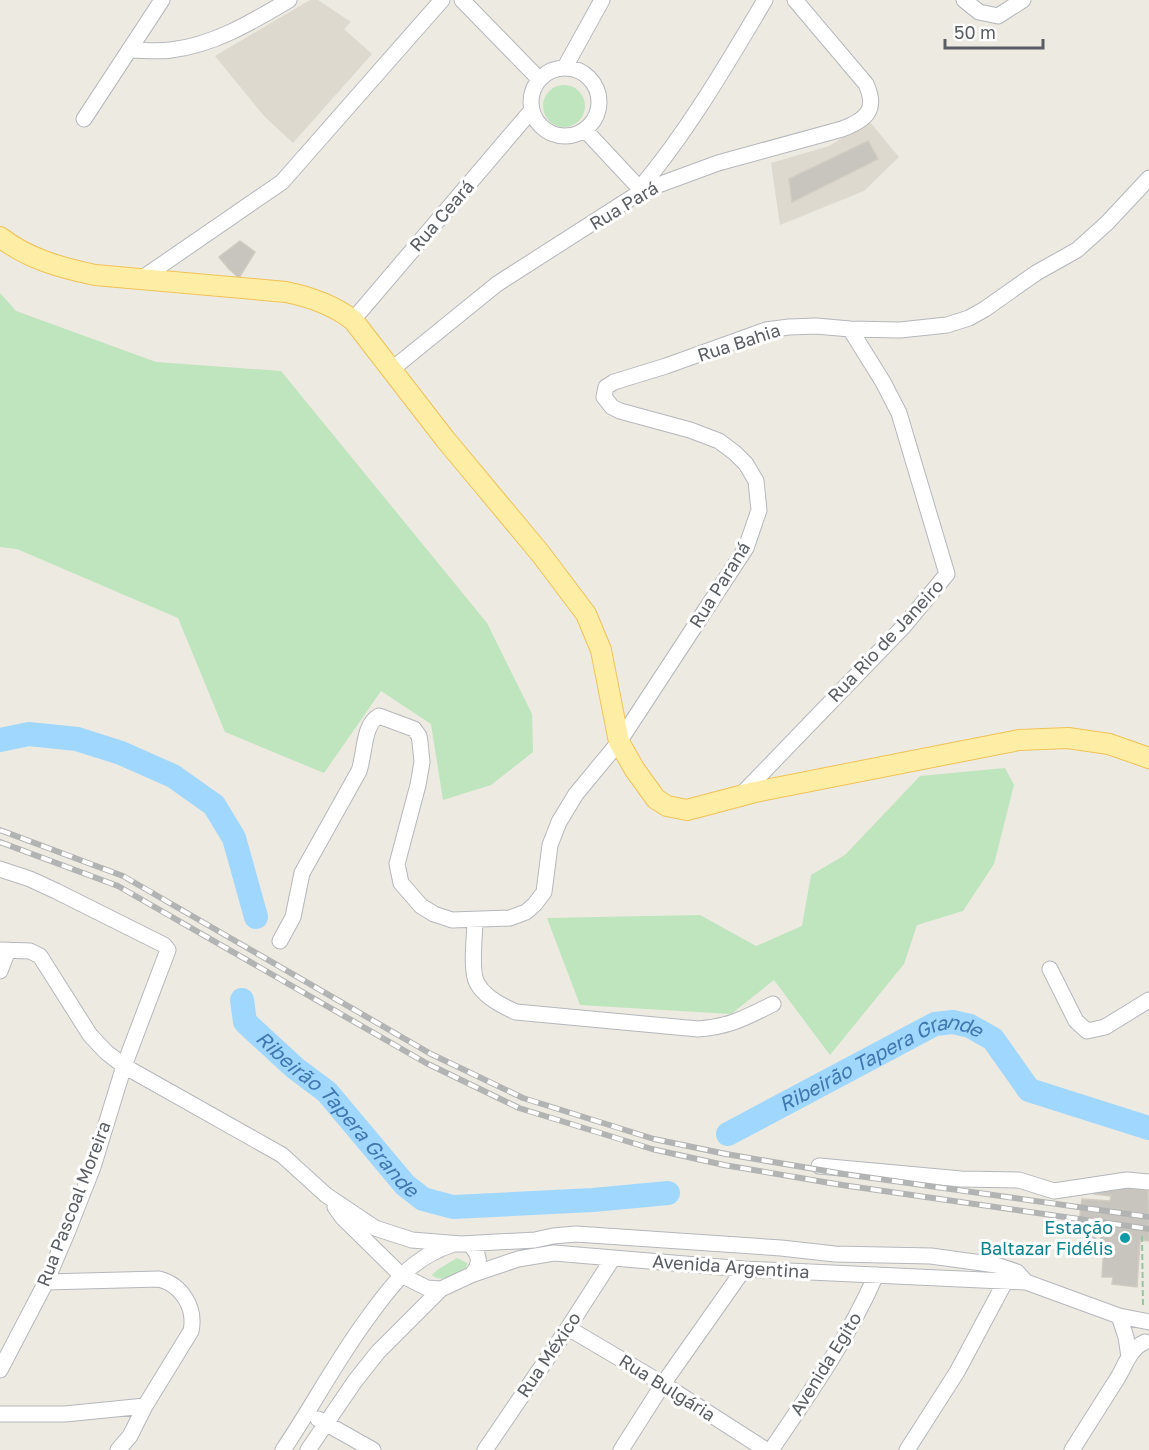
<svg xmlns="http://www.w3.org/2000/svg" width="1149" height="1450" font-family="'Golos Text',sans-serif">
<rect width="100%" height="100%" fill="#edeae1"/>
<path fill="#ddd9cf" d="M310,0H318L351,22L344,29L372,54L293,143L264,116L215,56Z
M869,121L899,157L864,191L780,225L771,163L829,146Z"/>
<path fill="#bee5bd" d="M543 106a21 21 0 1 1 42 0a21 21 0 1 1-42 0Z
M0,293L16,311L156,362L281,371L487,623L532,714L533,752L491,785L443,800L431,724L381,691L324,773L225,732L178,618L17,549L0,547Z
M1005,768L1014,785L994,864L963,911L917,925L904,964L830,1055L774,980L731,1014L580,1005L547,918L700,915L756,946L802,926L811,875L845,855L920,776Z
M457,1258L467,1263L466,1268C455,1274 443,1284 432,1275L437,1270Z"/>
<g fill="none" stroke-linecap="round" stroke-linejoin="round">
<g stroke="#a0d7fe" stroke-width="24">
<path d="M0,740L29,734L77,739L121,753L173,776L214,805L234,838L256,917"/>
<path id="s1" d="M242,1000L245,1022L295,1068L327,1092L405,1185L423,1199L453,1207L593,1200L668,1193"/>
<path id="s2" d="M728,1134L935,1024L953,1022L970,1026L993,1039L1029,1090L1149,1128"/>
</g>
</g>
<path fill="#c8c5bf" stroke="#d1cbc0" stroke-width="1.5" d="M868,141L878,159L792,202L789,179Z
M240,241L255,252L239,278L229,269L219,257Z
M1095,1187L1117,1190L1118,1187L1148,1190L1149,1241L1140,1240L1137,1287L1112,1284L1113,1277H1102L1104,1243H1100L1101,1237L1096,1236L1095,1242L1085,1240V1232L1078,1231L1082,1199L1110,1201L1111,1196L1094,1194Z"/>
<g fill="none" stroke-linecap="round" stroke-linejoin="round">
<defs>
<path id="minor" d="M462,0L539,79
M964,0L979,12L998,16L1023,0
M129,50C143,50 157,52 171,50C214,45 252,22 289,0
M565,67L602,0
M531 102a34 34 0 1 1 68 0a34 34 0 1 1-68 0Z
M84,119L162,0
M585,130L642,191
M640,188C688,131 727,64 765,0
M141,279L282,182L442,0
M353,320L531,111
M391,370L497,284L642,191L718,163L842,129C866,120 878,110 866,84L795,0
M741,795L904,626L947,574L899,413L883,382L850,329
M0,869L30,879L56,891L164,945L168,950L124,1066L93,1167L67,1233L46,1282L0,1370
M475,920C475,935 470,971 477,983C484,997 502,1006 516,1012L698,1029C729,1027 747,1017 773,1004
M280,941L293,917L302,873L359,771C365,754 363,724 379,716L414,729L419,736L420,742L422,762L418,785L397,864L401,883L421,906L434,914L452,920L510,918L526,912L535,904L544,892L550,845L559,822L576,794L619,742L746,548L759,510L756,481L746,464L735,453L719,441L690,430L620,411L612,407L604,397L606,387L614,382L666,366L766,330L789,327L816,326L850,329L900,330L947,325L969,318L985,309L1036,273L1077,250L1107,223L1149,178
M0,950L30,951L40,956L90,1035L106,1052L124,1066L282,1155L326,1195L375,1228L412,1240L461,1244L535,1240L553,1236L576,1234L781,1248L835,1254L931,1256L996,1265L1017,1272L1026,1282
M1050,969L1076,1021L1087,1031L1105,1027L1149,1000
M0,971L8,950
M819,1166L961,1179L1019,1180L1054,1191L1127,1180L1149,1182
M335,1207L343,1218L401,1275L427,1288L441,1289
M469,1244C480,1254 482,1264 471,1275
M46,1282L159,1279C182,1285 196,1308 191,1331L145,1406L130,1436L118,1450
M1119,1316L1126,1337L1129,1357
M568,1328L663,1384L766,1450
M0,1414H65L145,1406
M318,1419L373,1450
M283,1450C312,1407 336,1361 367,1319C390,1287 411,1258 451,1245
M308,1450L355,1381L378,1352L441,1289L471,1275L518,1259L554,1253L744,1269L1026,1282L1119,1316L1149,1322
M485,1450L568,1328L613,1258
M621,1450L663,1384L744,1269
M771,1450C810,1393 848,1339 876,1275
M907,1450L957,1372L1005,1282
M1072,1450C1087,1426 1102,1403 1117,1379C1126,1365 1129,1349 1145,1342"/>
<path id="major" d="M0,237C28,259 62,268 95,275L286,292C311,297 333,305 353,320L445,439L540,553L586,614L601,650L619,742L635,770L656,799L667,806L687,810L755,792L1019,740L1068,738L1109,744L1149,758"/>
</defs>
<use href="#minor" stroke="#b4b7bc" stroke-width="17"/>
<use href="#major" stroke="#f0c257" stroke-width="22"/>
<path stroke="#97c5a2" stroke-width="2" stroke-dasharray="6 3" stroke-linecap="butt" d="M1142,1236L1143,1306"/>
<use href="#minor" stroke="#fff" stroke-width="15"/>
<use href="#major" stroke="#feeea5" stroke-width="20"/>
<defs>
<path id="rail" d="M0,830L123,876L431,1054L523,1098L654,1139L726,1154L844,1174L1149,1217
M0,842L118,886L426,1063L519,1108L652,1149L724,1165L842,1185L1149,1229"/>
</defs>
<use href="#rail" stroke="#b2b3b3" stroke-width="6"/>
<use href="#rail" stroke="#fff" stroke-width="4" stroke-dasharray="11" stroke-linecap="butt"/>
</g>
<circle fill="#0f9aa8" stroke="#fff" stroke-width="2" cx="1125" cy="1238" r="6"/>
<g text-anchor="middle" stroke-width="6" stroke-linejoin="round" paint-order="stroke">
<g font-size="18" fill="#5a5e62" stroke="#fff">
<text transform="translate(624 206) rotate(-31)" y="6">Rua Pará</text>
<text transform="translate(442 216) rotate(-49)" y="6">Rua Ceará</text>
<text transform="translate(739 343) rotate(-18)" y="6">Rua Bahia</text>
<text transform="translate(720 585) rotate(-58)" y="6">Rua Paraná</text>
<text transform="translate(886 641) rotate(-47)" y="6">Rua Rio de Janeiro</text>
<text transform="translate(74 1204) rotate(-69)" y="6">Rua Pascoal Moreira</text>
<text transform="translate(731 1267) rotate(4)" y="6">Avenida Argentina</text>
<text transform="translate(549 1355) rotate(-56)" y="6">Rua México</text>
<text transform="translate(826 1364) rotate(-58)" y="6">Avenida Egito</text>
<text transform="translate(667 1388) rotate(32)" y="6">Rua Bulgária</text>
</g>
<g font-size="18" fill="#0d838f" stroke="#fff" text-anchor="end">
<text x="1113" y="1234">Estação<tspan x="1113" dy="21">Baltazar Fidélis</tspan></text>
</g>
<g font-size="20" font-style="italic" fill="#3e78af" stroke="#fff">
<text dy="7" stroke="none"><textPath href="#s2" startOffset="171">Ribeirão Tapera Grande</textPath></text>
<text dy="7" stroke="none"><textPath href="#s1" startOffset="153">Ribeirão Tapera Grande</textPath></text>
</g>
</g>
<path d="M945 39v9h98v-9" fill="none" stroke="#5a5e62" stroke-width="3"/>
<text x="954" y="39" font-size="18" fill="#5a5e62" stroke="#ffffff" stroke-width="4.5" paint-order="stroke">50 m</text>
</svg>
